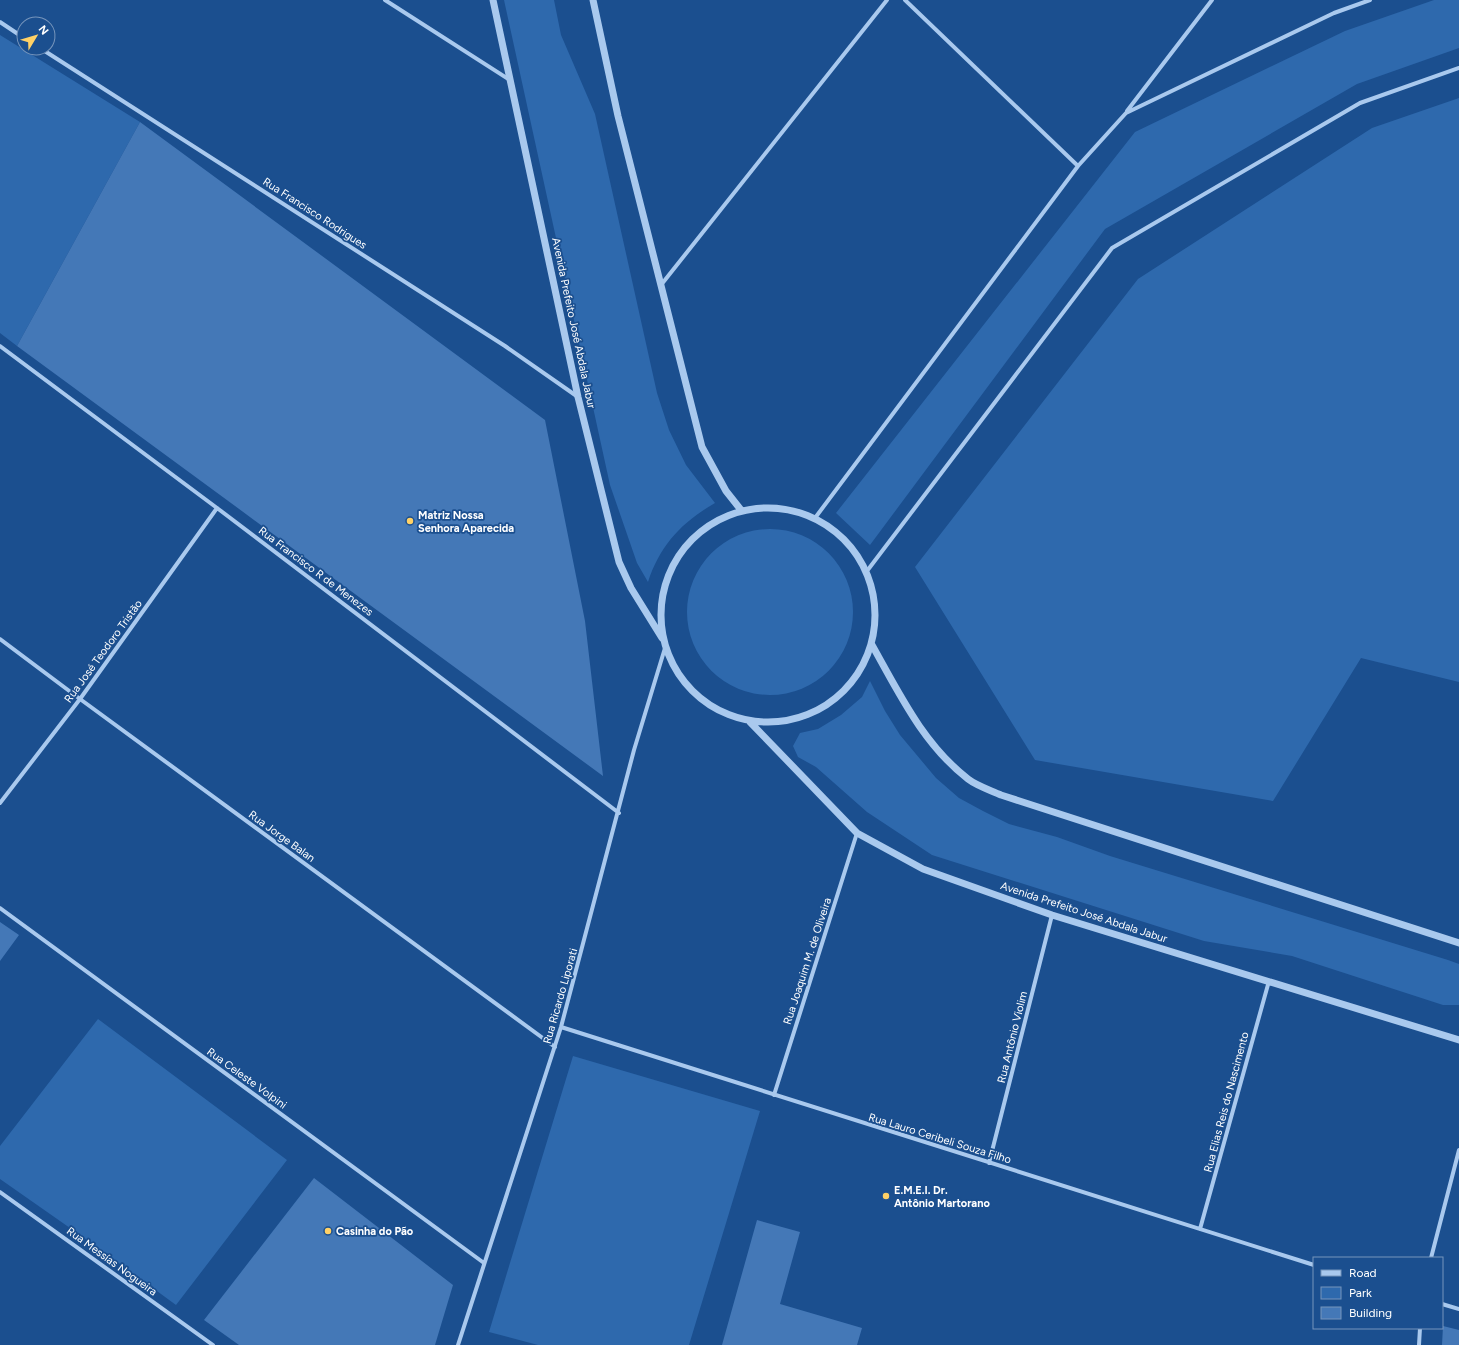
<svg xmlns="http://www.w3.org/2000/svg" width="1459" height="1345" font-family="Figtree,sans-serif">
<rect width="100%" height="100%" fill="#1b4f8f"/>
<path fill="#2e69ad" d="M504,0H554L561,35L595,114L657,393L669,430L686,465L715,503C682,522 660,545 648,582L637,563L610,485Z
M1434,0H1459V48L1357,84L1105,229L870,545L836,513L1135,132L1345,31Z
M0,35L140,122L17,346L0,333Z
M1459,98V682L1361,658L1273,801L1035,760L915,567L1138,279L1372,128Z
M687 612a83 83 0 1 1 166 0a83 83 0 1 1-166 0Z
M870,681L885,711L900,735L936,778L959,798L983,811L1009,824L1057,837L1110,856L1448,960L1459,964V1005H1443L1292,956L1204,941L932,855L867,812L816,767L798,757L793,746L800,733L818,729L841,715L862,697Z
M98,1019L287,1160L176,1305L90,1242L0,1179V1146Z
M573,1056L760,1111L689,1345H538L489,1332Z"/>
<path fill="#4478b7" d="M140,122L545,420L585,621L603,776L17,346Z
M0,922L19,935L0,961Z
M314,1178L453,1285L435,1345H239L204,1320Z
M757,1220L800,1232L780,1304L862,1328L857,1345H722Z
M1443,1326L1459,1330V1345H1442Z"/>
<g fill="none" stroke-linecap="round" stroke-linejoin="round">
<path stroke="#a9c9ee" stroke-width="4" d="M385,0L510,80
M905,0L1078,166
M0,22L24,38
M40,48L505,346L578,397
M1127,111L1212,0
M661,285L887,0
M0,346L217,508L619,813
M815,518L1078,166L1126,113L1334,13L1370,0
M867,571L1112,248L1360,103L1459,68
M0,639L80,699L555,1047
M0,803L80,699L217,508
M0,908L484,1263
M561,1027L1314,1265
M774,1095L857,833
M989,1163L1052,915
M0,1192L213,1345
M1200,1229L1269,981
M1431,1258L1459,1150
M1442,1304L1459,1309
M458,1345L561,1027L634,750L665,648
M1419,1345L1420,1328"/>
<path stroke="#a9c9ee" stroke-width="7" d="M493,0L578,397L619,562L631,588L662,638
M593,0L618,116L702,447L726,491L741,510
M661 615a107 107 0 1 1 214 0a107 107 0 1 1-214 0Z
M872,645C899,693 923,744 968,779C977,786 990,790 1001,795L1459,943
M750,722L857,833L923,869L1052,915L1459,1040"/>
</g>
<g fill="#ffd166" stroke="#1b4f8f" stroke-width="1.5">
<circle cx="410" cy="521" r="4"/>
<circle cx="886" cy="1196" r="4"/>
<circle cx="328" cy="1231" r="4"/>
</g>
<g text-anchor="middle" stroke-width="3.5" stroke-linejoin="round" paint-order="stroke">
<g font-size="11" fill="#fff" stroke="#1b4f8f">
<text transform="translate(315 213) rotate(33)" y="4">Rua Francisco Rodrigues</text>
<text transform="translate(574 323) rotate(78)" y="4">Avenida Prefeito José Abdala Jabur</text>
<text transform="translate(316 571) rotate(37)" y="4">Rua Francisco R de Menezes</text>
<text transform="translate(103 651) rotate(-54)" y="4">Rua José Teodoro Tristão</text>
<text transform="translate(282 836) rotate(36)" y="4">Rua Jorge Balan</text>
<text transform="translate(1084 912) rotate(18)" y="4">Avenida Prefeito José Abdala Jabur</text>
<text transform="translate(807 961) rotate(-72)" y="4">Rua Joaquim M. de Oliveira</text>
<text transform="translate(560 996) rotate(-74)" y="4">Rua Ricardo Liporati</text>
<text transform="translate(1012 1037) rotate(-76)" y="4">Rua Antônio Violim</text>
<text transform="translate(247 1078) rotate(36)" y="4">Rua Celeste Volpini</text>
<text transform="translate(1226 1102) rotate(-75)" y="4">Rua Elias Reis do Nascimento</text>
<text transform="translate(940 1138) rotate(17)" y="4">Rua Lauro Ceribeli Souza Filho</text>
<text transform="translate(112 1261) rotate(36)" y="4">Rua Messías Nogueira</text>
</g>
<g font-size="11" font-weight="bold" fill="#fff" stroke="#1b4f8f" text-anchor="start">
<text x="418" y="519">Matriz Nossa<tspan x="418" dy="13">Senhora Aparecida</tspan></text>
<text x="894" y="1194">E.M.E.I. Dr.<tspan x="894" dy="13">Antônio Martorano</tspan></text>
<text x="336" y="1235">Casinha do Pão</text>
</g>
</g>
<rect x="1313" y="1257" width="130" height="72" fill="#1b4f8f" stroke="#7695bc"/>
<rect x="1321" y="1270" width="20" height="6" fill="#a9c9ee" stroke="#7695bc"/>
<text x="1349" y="1277" font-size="12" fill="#ffffff">Road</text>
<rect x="1321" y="1287" width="20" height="12" fill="#2e69ad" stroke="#7695bc"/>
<text x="1349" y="1297" font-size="12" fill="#ffffff">Park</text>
<rect x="1321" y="1307" width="20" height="12" fill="#4478b7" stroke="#7695bc"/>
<text x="1349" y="1317" font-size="12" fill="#ffffff">Building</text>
<g transform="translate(36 36) rotate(52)"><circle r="19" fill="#1b4f8f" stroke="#7695bc"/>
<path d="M0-3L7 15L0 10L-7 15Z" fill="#ffd166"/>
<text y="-6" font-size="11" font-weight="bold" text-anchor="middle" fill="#ffffff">N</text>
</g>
</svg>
